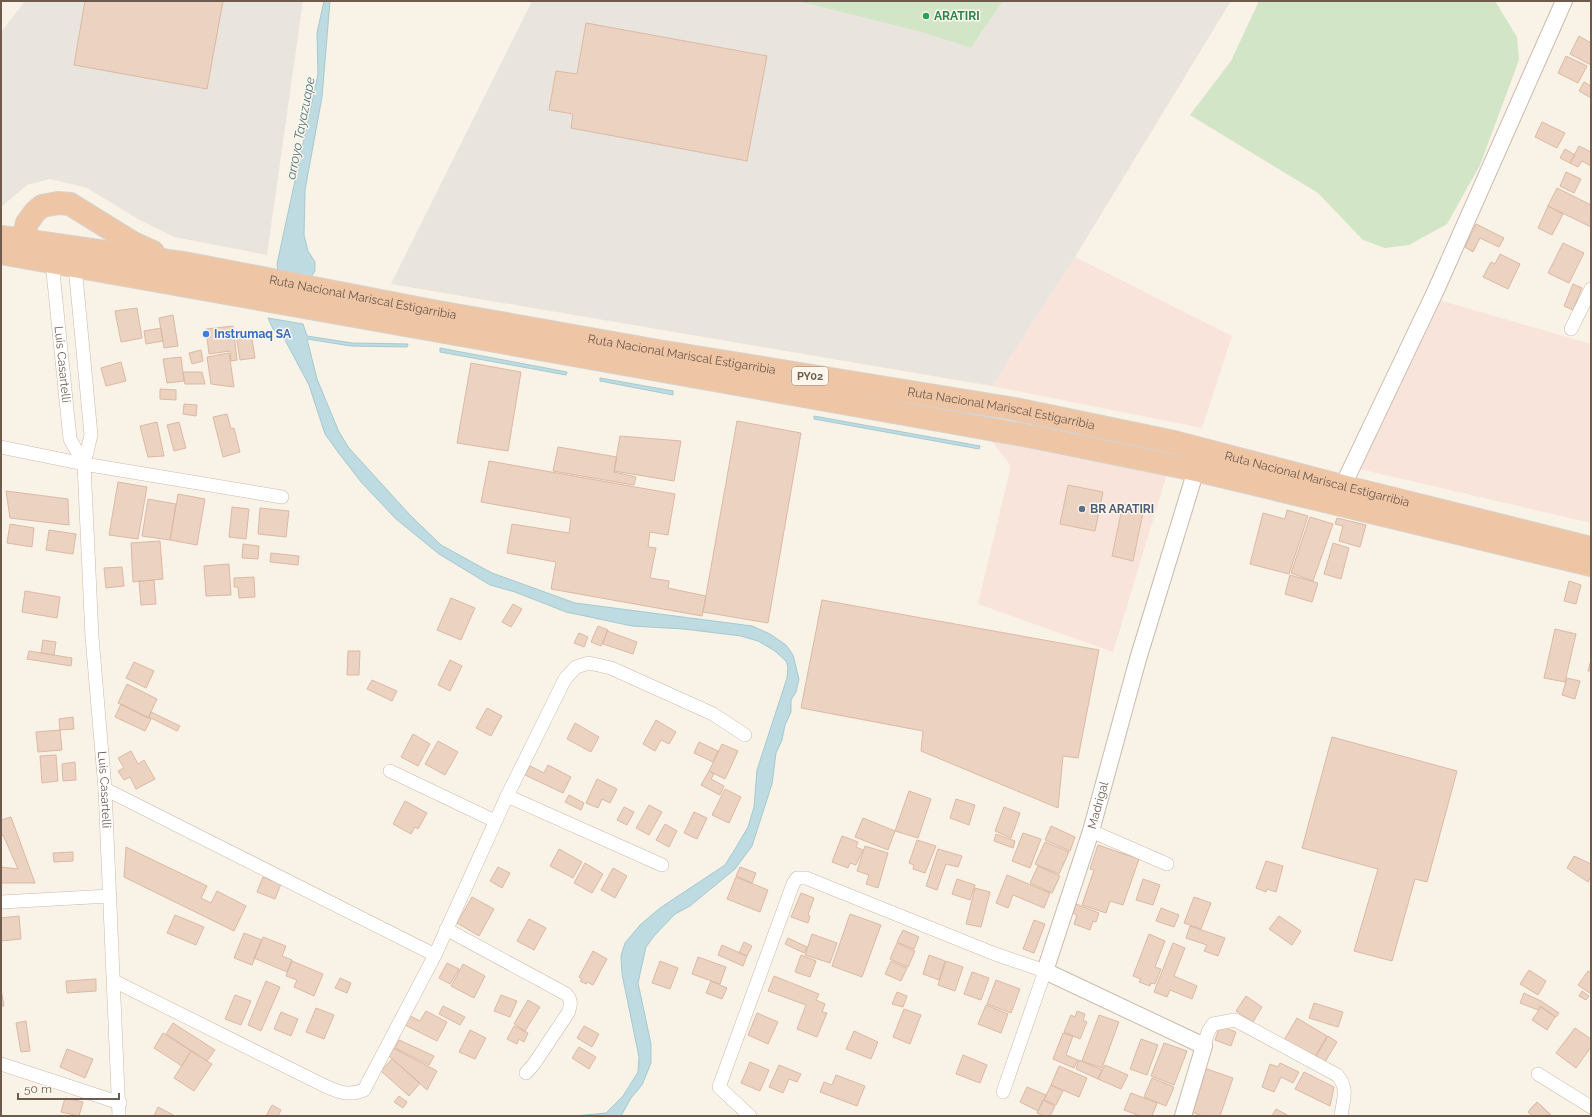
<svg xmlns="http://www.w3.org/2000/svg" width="1592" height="1117" font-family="Raleway,sans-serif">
<rect width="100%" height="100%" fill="#f9f2e6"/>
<path fill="#f8e4db" d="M1075,257L1232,336L1202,428L992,386Z
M1432,298L1591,344V523L1355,468Z
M988,436L1167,474L1113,652L978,604L1011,466Z"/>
<path fill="#eae4df" d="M25,1H303L267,255L174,237L138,219L87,188L50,179L27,185L1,207V32Z
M532,1H797L921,32L971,48L1003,1H1231L1075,257L992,386L391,284Z"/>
<path fill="#d2e5c6" d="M797,1H1003L971,48L921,32Z
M1259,1H1495L1517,37L1519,60L1480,165L1447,224L1409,245L1385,248L1363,240L1318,193L1190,115L1231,61Z"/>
<path fill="#bddbe0" stroke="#a4cad1" d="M324,1H330L322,97L305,190L304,235L308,251L315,262V271L311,277L278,271L277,264L318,74L317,33Z
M268,318L303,324L307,336L352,343L408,344L407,347L351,346L307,339L317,379L339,432L349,448L410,515L441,545L492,573L575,603L752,626L770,634L786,645L793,655L799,679L796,692L791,700V712L785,725L782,740L776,753L772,784L752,846L735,869L690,906L675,914L654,936L646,947L638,983L651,1044V1063L642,1085L631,1098L621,1116H576L606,1113L623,1096L638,1072L639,1057L622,974L621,956L625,943L640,925L660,908L725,865L735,849L748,827L754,807L757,770L787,678L788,667L786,661L775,651L758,641L741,636L684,629L632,626L566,612L515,592L490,585L439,554L396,519L361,482L338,452L325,434L309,385L285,340L273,329Z
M440,348L567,372L566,375L440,352Z
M600,378L673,391V395L600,381Z
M814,416L980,446L979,449L814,419Z"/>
<path fill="#ebd2c1" stroke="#dcb9a3" d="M85,1H223L207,89L74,65Z
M586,23L767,56L747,161L571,128L573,114L549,110L556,71L577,74Z
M1579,36L1591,43V65L1570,54Z
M1566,56L1587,66L1578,83L1558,73Z
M1584,82L1591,86V98L1579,91Z
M1542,122L1565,133L1557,148L1535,137Z
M1579,146L1591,152V166L1582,161L1578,167L1570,163Z
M1565,149L1575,155L1570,163L1560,158Z
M1566,172L1581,179L1574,193L1560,186Z
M1557,188L1591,205V227L1548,206Z
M1548,206L1563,214L1552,235L1538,228Z
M1476,224L1504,238L1499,247L1480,238L1473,252L1465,247Z
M1563,243L1584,253L1569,283L1548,273Z
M1500,254L1520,264L1508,289L1483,277L1491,262L1495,264Z
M1573,284L1582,288L1573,310L1564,306Z
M137,308L142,338L121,342L115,311Z
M173,315L178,346L164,348L159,318Z
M233,326L237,360L231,361L230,351L209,354L206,329Z
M161,328L163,341L146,344L144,331Z
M251,333L255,358L240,360L236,335Z
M201,350L203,361L192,364L189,353Z
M229,353L234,387L211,384L207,357Z
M181,357L184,381L167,383L163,359Z
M121,362L126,381L106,386L101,368Z
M471,363L521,372L508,451L457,443Z
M183,372H202L205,384H185Z
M160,389L176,390V400L160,399Z
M184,404L197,405L196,416L183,414Z
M227,414L231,429L234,428L240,452L223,457L213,417Z
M737,421L801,433L768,623L703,612Z
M157,422L164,456L148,457L140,426Z
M179,422L186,448L174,451L167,425Z
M620,436L681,441L674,481L614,471Z
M558,447L617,457L614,472L636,477L634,485L553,471Z
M489,461L675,494L668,535L650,532L648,547L656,548L650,578L669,581L668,588L706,596L702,616L551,589L556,562L507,553L512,524L569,533L571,518L481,502Z
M118,482L147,487L138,539L109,535Z
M1068,485L1103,492L1095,531L1060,524Z
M6,491L68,499L69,525L10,518Z
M178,494L205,499L197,545L170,540Z
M148,499L176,504L170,540L142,536Z
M1123,504L1144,508L1133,561L1112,556Z
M232,507L249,509L246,539L229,537Z
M260,508L289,511L286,537L258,534Z
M1287,510L1308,516L1289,574L1250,564L1263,513L1285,519Z
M1310,517L1333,524L1313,581L1291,573Z
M1337,518L1366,525L1360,547L1339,541L1343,526L1335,524Z
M10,524L34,528L32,547L7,543Z
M49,530L76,534L73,554L46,550Z
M160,541L163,579L133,582L131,543Z
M1333,543L1349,548L1341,579L1324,574Z
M243,544L259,546L258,559L242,558Z
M271,553L299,556L298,565L270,562Z
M229,564L231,595L206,596L204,566Z
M122,567L124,586L106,588L104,568Z
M1290,575L1318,583L1312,602L1285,594Z
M254,577L255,597L239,598L238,587H234V578Z
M154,580L156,604L141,605L139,581Z
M1569,581L1581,585L1576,604L1564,601Z
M25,591L60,597L57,618L22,612Z
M451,598L475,608L461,640L437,630Z
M822,600L1099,650L1078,758L1063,756L1058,808L921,751L923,731L801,708Z
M513,604L522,609L511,627L502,622Z
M598,626L608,630L601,646L591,642Z
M1555,629L1576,634L1565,682L1544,678Z
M607,631L637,642L633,654L603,644Z
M579,633L588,637L584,647L574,643Z
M43,640L56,642L54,655L41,653Z
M29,651L72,658L71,666L27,659Z
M348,651H360L359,675H347Z
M450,660L462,666L450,691L438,685Z
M1591,660V671H1588Z
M134,662L154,671L146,688L126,678Z
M1567,678L1580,681L1575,699L1562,695Z
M372,680L397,691L392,701L367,689Z
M127,684L157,699L148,718L118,703Z
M121,704L151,719L145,731L115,717Z
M487,708L502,716L491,736L476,728Z
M151,712L180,726L177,731L149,717Z
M73,717L74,729L60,730L59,719Z
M656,720L676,732L669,744L661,740L655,751L643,744Z
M575,723L599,737L591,752L567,739Z
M60,730L62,750L38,752L36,732Z
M413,734L430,744L418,766L401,757Z
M1332,737L1457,771L1427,882L1415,879L1392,961L1354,951L1378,869L1302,848Z
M438,741L458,752L445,775L425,764Z
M699,742L718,751L713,762L694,753Z
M722,744L738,751L725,779L709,771Z
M131,751L138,764L144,760L155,779L136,789L130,777L124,780L118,771L124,768L118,758Z
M56,755L58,781L42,783L40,756Z
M75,762L76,780L63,781L62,764Z
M548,765L571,777L563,793L525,775L530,766L544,773Z
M709,771L714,774L711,779L724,786L720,795L701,785Z
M597,779L617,789L610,803L602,799L598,808L586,803Z
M725,789L741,797L729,823L712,815Z
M909,791L931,799L918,838L895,831Z
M569,795L584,803L581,810L565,802Z
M956,799L975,805L969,825L950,818Z
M405,801L427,813L418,829L415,827L411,834L393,824Z
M649,805L662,812L649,835L636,828Z
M624,807L634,812L627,825L617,820Z
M1004,807L1020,813L1011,838L995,831Z
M694,812L707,818L697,839L684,833Z
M11,817L35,883H1V867L18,869L3,835L1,837V820Z
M863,818L895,831L888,850L855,837Z
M665,824L677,831L669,847L656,840Z
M1051,826L1075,837L1070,851L1045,840Z
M1023,833L1041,839L1030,868L1012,861Z
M996,834L1015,841L1013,848L994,841Z
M842,836L858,842L856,847L863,850L856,865L850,863L848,868L832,862Z
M917,840L936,846L925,873L913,869L914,865L909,863Z
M1045,842L1069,852L1059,874L1035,864Z
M1098,845L1139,859L1123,905L1110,901L1106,913L1082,905L1094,870L1090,869Z
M865,846L888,853L878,888L866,884L869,875L857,871Z
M126,847L207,886L201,898L211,903L217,891L246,906L234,931L124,877Z
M559,849L582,862L573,878L550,866Z
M938,849L962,856L958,867L946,864L937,890L926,886Z
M73,852V861L54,862L53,853Z
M1574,856L1591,864V876L1588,882L1567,868Z
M1266,861L1283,866L1276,892L1267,889L1266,892L1256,888Z
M585,863L603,874L592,893L574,883Z
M1038,866L1060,876L1052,893L1030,883Z
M498,867L510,873L502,888L490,881Z
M740,867L756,873L752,883L736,876Z
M613,868L627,876L615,898L601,890Z
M1007,875L1050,893L1044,908L1013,895L1008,908L996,903Z
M263,877L281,884L275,899L257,892Z
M736,877L768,890L760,912L727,899Z
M957,879L975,885L970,900L952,894Z
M1143,879L1160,885L1153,905L1136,900Z
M975,888L990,892L981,927L966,924Z
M801,893L814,898L808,915L810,916L808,923L791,917Z
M472,897L494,909L479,936L457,923Z
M1194,897L1211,903L1201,929L1184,923Z
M1076,904L1099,913L1096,922L1093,921L1090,930L1074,924L1077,915L1073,913Z
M1161,908L1179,915L1174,927L1156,921Z
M850,914L881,925L862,977L832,966Z
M175,915L204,927L196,945L167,933Z
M19,916L21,939L1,941V918Z
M1279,916L1301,931L1292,945L1269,929Z
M529,919L546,928L534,950L517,941Z
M1034,920L1045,924L1034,953L1023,949Z
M1190,926L1225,938L1218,956L1204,951L1207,945L1186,938Z
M903,930L919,937L914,949L897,942Z
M244,933L262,940L252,965L234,958Z
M812,934L837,943L830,963L805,955Z
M1149,934L1165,941L1155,967L1161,969L1155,984L1151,983L1150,986L1139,982L1141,979L1133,976Z
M263,937L286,946L282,956L292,960L287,972L254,958Z
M788,938L807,947L804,953L785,944Z
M744,942L752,946L747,956L739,953Z
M897,943L915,951L908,967L890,959Z
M1173,943L1185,948L1174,976L1197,986L1192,999L1170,990L1167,997L1154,992Z
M722,945L747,956L743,966L718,955Z
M593,951L607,959L593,985L587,982L586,984L580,981L582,979L579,977Z
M801,955L816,961L810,977L795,972Z
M929,955L945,961L939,980L923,974Z
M698,957L726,967L720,984L692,974Z
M292,961L323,974L314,996L294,987L297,980L286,976Z
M660,961L678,968L670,989L652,983Z
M891,961L907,968L901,981L885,974Z
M946,961L963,967L955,991L938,985Z
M447,963L459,969L450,984L439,978Z
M463,964L485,976L474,998L451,986Z
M1529,970L1546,981L1538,995L1520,984Z
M1588,971L1591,973V994L1578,985Z
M972,972L989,978L981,1000L964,994Z
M774,976L819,994L816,1000L825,1004L822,1012L827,1013L817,1037L797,1029L806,1005L768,991Z
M340,978L351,983L347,993L335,988Z
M96,979V991L67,993L66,981Z
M996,980L1020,989L1011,1013L987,1004Z
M266,981L280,987L261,1031L248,1025Z
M711,981L727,988L722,999L706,993Z
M1,989L4,1006H1Z
M1582,991L1589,996L1586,1000L1579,996Z
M897,992L907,996L903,1007L892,1004Z
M1524,993L1541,1001L1559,1013L1556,1017L1540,1006L1538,1010L1520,1003Z
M235,995L251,1001L241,1025L225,1019Z
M501,995L517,1001L510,1017L494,1011Z
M1246,996L1262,1007L1253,1022L1236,1011Z
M528,1000L540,1007L525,1031L514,1024Z
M1314,1003L1343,1012L1338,1027L1309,1018Z
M986,1005L1008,1014L1001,1033L978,1024Z
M443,1006L465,1017L460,1025L439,1014Z
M1541,1007L1555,1017L1547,1030L1532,1020Z
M316,1008L334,1015L324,1039L306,1032Z
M904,1009L921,1015L910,1044L893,1037Z
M426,1011L447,1022L437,1041L403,1024L408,1015L420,1021Z
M1077,1011L1085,1014L1083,1020L1087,1022L1080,1039L1064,1032L1071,1015L1075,1017Z
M281,1012L298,1019L291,1036L274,1029Z
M757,1013L778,1022L768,1044L748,1035Z
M1099,1015L1119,1022L1102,1068L1082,1061Z
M1297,1018L1327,1036L1315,1057L1284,1040Z
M26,1021L30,1051L21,1052L16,1023Z
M173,1023L215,1050L207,1061L166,1034Z
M514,1026L528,1033L524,1042L519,1039L517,1044L507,1039Z
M584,1026L599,1034L592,1047L577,1038Z
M1220,1026L1236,1032L1231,1046L1215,1040Z
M1575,1028L1591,1039V1047L1576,1068L1556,1053Z
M470,1030L486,1038L475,1059L459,1052Z
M854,1031L878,1042L871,1059L846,1049Z
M163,1033L191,1051L182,1066L154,1048Z
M1063,1033L1073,1036L1066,1055L1078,1060L1074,1068L1053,1059Z
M1328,1036L1337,1042L1325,1062L1316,1056Z
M1141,1039L1158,1045L1147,1075L1130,1069Z
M399,1040L434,1056L429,1065L395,1048Z
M1164,1043L1187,1051L1174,1085L1151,1076Z
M579,1047L596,1057L589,1069L572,1058Z
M393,1048L437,1071L427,1090L389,1056Z
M67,1049L93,1059L85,1078L60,1067Z
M191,1051L212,1064L194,1091L174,1078Z
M963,1055L987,1065L980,1083L956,1074Z
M392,1059L420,1083L409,1096L381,1071Z
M1079,1060L1102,1070L1098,1079L1076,1069Z
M750,1062L769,1070L760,1091L741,1083Z
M1280,1063L1299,1072L1293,1083L1281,1077L1274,1092L1262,1087L1270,1064L1278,1067Z
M779,1065L801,1074L797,1082L789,1079L783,1093L769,1087Z
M1105,1065L1128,1075L1121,1089L1098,1079Z
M1059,1066L1087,1078L1079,1097L1051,1085Z
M1201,1067L1233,1078L1220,1116H1203L1186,1110Z
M1304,1072L1334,1087L1330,1106L1295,1089Z
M836,1075L865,1086L857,1106L820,1092L824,1082L832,1085Z
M1152,1078L1174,1087L1166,1106L1144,1097Z
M1051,1085L1063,1091L1056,1105L1044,1100Z
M1027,1087L1046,1095L1038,1111L1020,1102Z
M1131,1093L1157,1103L1152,1116H1140L1124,1110Z
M399,1096L407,1102L403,1108L394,1102Z
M65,1098L83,1102L79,1116L61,1112Z
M1043,1100L1055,1106L1050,1116H1043L1037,1113Z
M1537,1102L1552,1116H1530L1531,1115L1528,1112Z
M1537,1102L1552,1116H1530L1531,1115L1528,1112Z
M272,1105L281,1110L278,1116H266Z
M158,1107L175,1116H154Z
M1276,1109L1289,1116H1272Z"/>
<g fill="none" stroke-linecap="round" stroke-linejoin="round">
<defs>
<g id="minor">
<path id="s1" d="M52,262L70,439L84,464"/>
<path id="s2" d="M75,266L91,435L84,464L92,637L105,789L119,1116"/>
<path d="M1571,329L1591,289"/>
<path d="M1,447L84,464L282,497"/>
<path d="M390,771L495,821"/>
<path d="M105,789L435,955"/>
<path d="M507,796L662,865"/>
<path d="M1091,831L1167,864"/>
<path d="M1,902L110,896"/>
<path d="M446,929L566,994C572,1000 571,1005 568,1013L534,1064L526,1073"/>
<path d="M114,981L321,1084C336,1091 348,1097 364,1090L435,955L507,796L565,679L576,667L589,663L611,668L713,714L745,735"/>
<path d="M1204,1046L1208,1032L1213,1024L1235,1020L1337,1075C1349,1088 1343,1100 1341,1116"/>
<path d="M1,1064L120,1103"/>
<path d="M1538,1074L1591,1107"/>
<path d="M750,1116L719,1087L793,884L797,878H806L995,954L1045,971L1003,1092"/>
</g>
<g id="tertiary">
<path d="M1338,496L1436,290L1564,1"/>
<path id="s3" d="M1183,1116L1204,1046L1045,971L1091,831L1138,659L1196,470"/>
</g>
<g id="trunk">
<path id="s4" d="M1,237L189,264L432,311L658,351L1015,409L1174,442L1342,486L1591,548"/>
<path d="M1,253L1034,437L1196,470L1591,565"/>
<path d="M19,254L27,223L35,212L42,206L58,203L70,204L133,243L153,252"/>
</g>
</defs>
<use href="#minor" stroke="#c9baad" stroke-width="14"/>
<use href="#tertiary" stroke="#c9baad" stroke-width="18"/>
<use href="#trunk" stroke="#d7d1cd" stroke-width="24"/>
<use href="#minor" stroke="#fff" stroke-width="13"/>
<use href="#tertiary" stroke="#fff" stroke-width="16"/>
<use href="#trunk" stroke="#eec6a5" stroke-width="22"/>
</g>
<circle fill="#2e9e5b" stroke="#fdf6ec" stroke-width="1.5" cx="926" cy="16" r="4"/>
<circle fill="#3f7fe0" stroke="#fdf6ec" stroke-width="1.5" cx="206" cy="334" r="4"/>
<circle fill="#5c6f8a" stroke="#fdf6ec" stroke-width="1.5" cx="1082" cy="509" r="4"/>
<g text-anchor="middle" stroke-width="3" stroke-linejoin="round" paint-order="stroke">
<rect fill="#fdf6ec" stroke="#9a897d" stroke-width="1" x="792" y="367" width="36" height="18" rx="3"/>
<g font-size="11" font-weight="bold" fill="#6f5a4e">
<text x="810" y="380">PY02</text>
</g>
<g font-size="12" font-weight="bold" fill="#27864d" stroke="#fdf6ec" text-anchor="start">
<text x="934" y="20">ARATIRI</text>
</g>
<g font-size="12" fill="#6f5a4e" stroke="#fdf6ec">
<text dy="4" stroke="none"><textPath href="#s4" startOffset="367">Ruta Nacional Mariscal Estigarribia</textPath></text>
<text dy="4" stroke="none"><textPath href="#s4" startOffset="691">Ruta Nacional Mariscal Estigarribia</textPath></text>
<text dy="4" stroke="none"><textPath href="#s1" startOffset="103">Luis Casartelli</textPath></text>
<text dy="4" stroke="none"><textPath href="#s4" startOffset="1015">Ruta Nacional Mariscal Estigarribia</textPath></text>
<text dy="4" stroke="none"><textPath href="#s4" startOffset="1339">Ruta Nacional Mariscal Estigarribia</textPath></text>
<text dy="4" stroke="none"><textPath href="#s2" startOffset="526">Luis Casartelli</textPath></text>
<text dy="4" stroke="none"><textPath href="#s3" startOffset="423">Madrigal</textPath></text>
</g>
<g font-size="12" font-weight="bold" fill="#366cbe" stroke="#fdf6ec" text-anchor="start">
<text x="214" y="338">Instrumaq SA</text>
</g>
<g font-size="12" font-weight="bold" fill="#4e5e75" stroke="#fdf6ec" text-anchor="start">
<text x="1090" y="513">BR ARATIRI</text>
</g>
<g font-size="13" font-style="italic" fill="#4b7780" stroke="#fdf6ec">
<text transform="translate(300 128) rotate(-79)" y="5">arroyo Tayazuape</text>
</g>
</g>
<rect width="1592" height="1117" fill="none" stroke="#6f5a4e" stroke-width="4"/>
<path d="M18 1093v6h101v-6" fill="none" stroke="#6f5a4e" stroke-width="2"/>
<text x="24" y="1093" font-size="12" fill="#6f5a4e" stroke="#fdf6ec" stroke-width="3" paint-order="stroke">50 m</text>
</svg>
